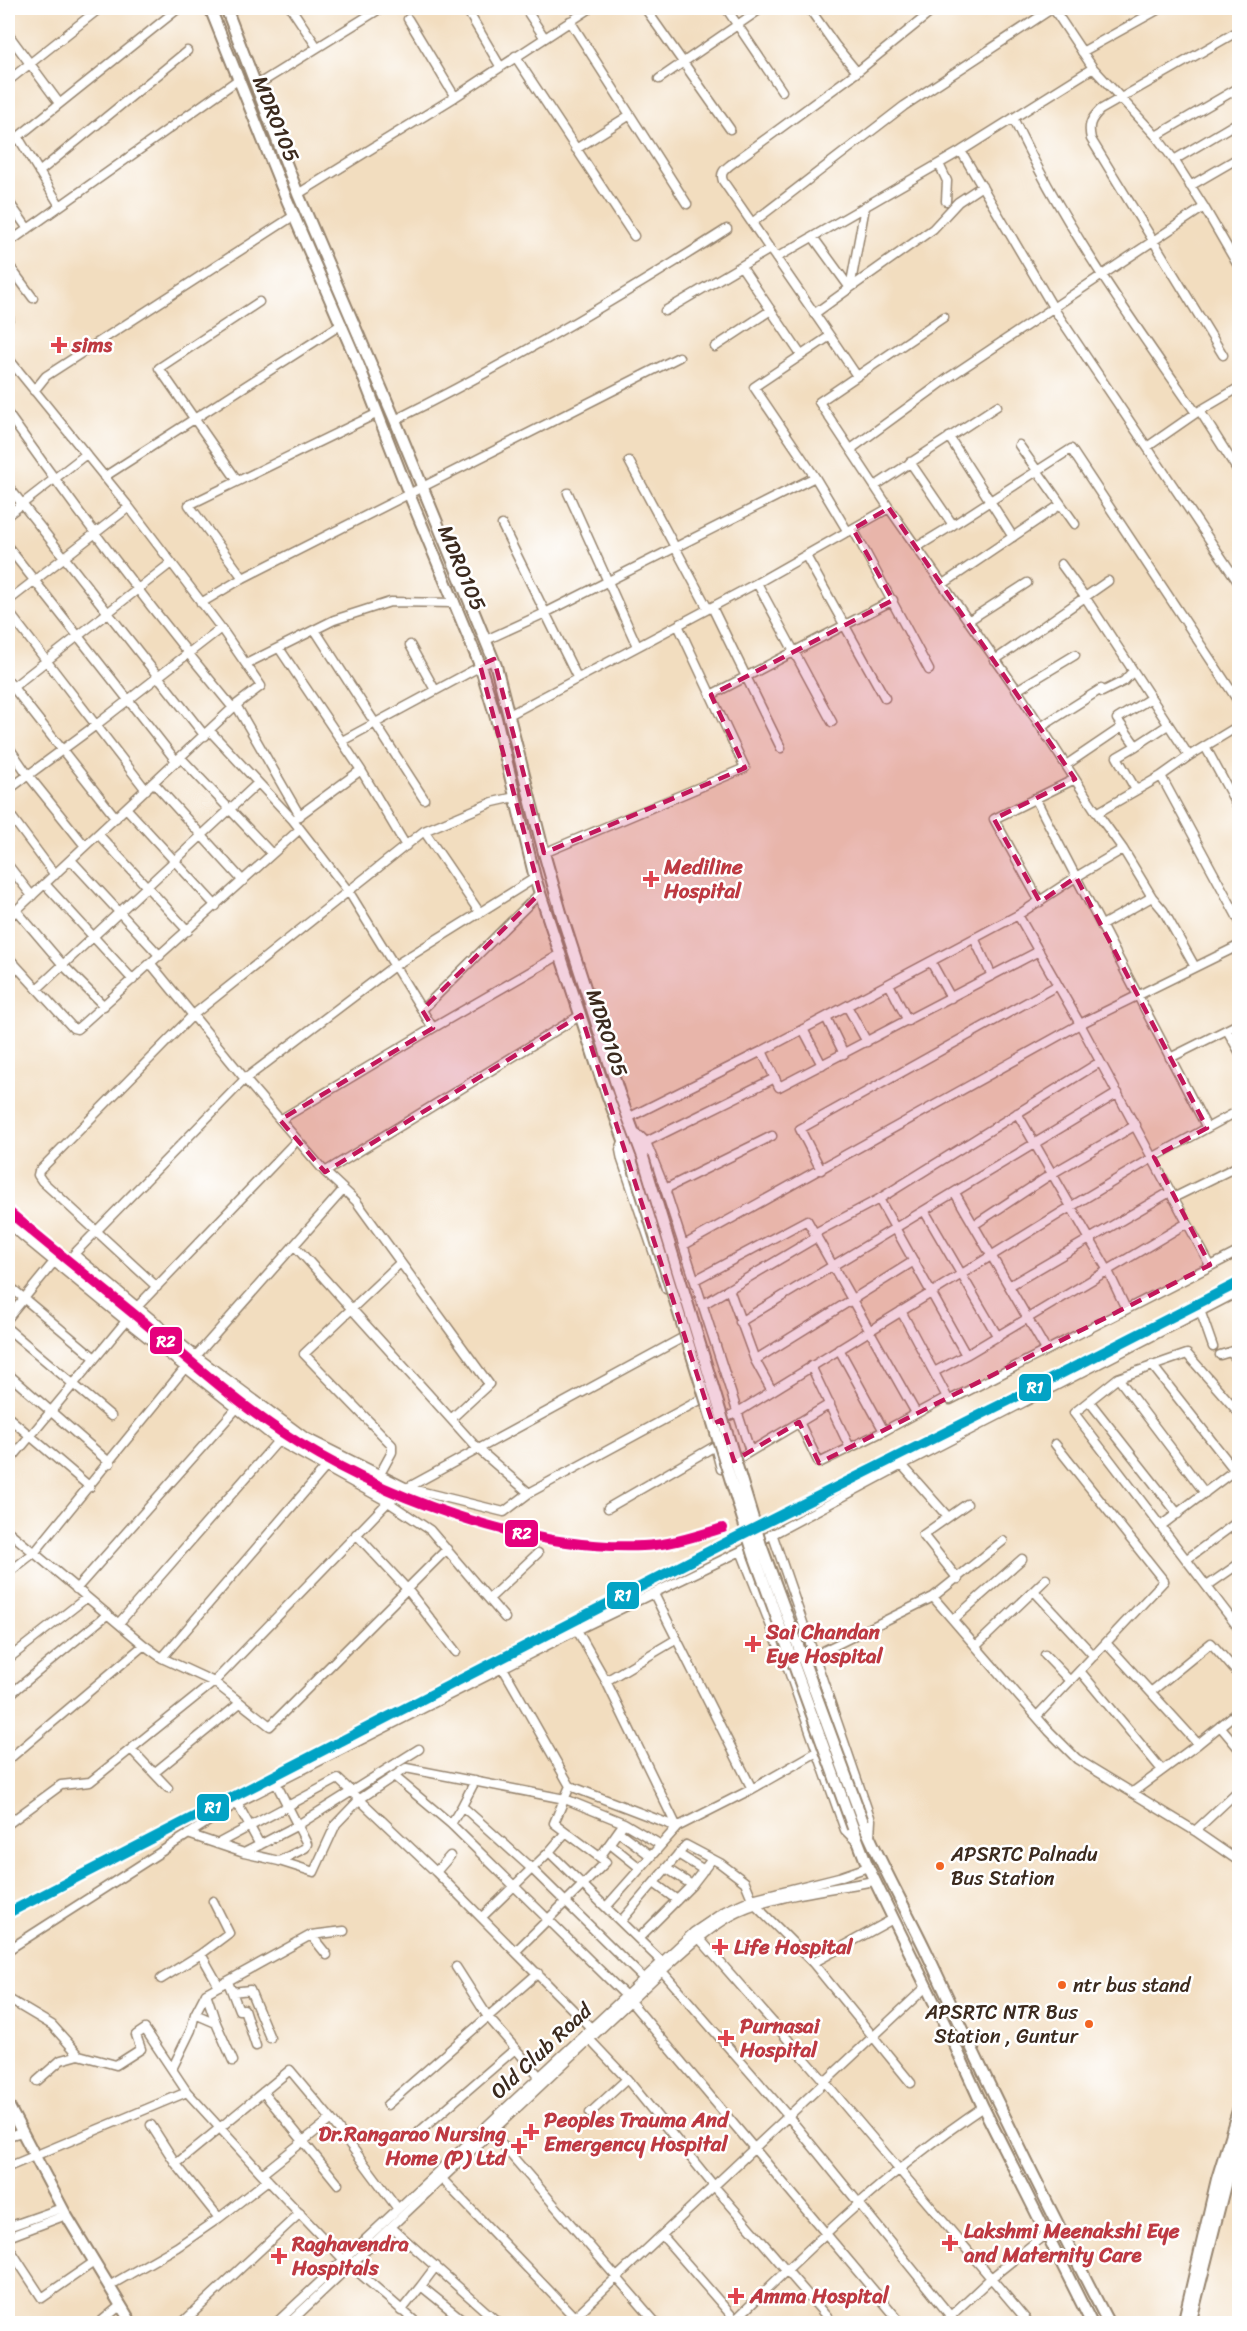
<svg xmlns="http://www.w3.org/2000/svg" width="1247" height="2331" font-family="Sriracha,sans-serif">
<rect width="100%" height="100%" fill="#fff"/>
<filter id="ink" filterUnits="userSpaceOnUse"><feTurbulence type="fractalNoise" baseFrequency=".0167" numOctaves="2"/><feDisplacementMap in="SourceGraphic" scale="12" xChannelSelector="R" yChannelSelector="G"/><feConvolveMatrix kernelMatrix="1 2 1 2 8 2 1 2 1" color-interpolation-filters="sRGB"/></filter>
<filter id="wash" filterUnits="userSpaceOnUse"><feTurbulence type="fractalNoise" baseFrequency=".008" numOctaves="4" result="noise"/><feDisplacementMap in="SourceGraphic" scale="24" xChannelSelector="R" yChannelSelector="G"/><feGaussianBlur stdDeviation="1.35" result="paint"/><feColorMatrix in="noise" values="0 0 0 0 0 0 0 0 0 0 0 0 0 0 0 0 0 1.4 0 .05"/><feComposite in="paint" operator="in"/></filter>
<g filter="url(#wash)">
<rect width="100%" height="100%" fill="#f2ddbf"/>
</g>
<g filter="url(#ink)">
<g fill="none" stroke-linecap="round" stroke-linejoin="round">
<defs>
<path id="minor" d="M291,8L317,47
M466,8L500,66
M525,8L544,37
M645,8L730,129
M726,8L782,91
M809,8L835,45L857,72
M1053,8L1093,68L1156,136L1174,160L1204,207L1240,269
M408,19L455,97
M570,21L687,204
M8,34L59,103
M1082,52L1161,8
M515,56L634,236
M659,79L762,8
M8,81L100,8
M257,85L381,8
M1013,118C1062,223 1130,318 1196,413
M1156,136L1240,87
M18,137L60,206
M8,145L179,8
M576,149L630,115
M961,151L1054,309L1240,585
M1174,160L1240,121
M939,164L947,181L946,201
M39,172L187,51
M1190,186L1240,157
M298,194L455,97L591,8
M8,201L28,229
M752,223L904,106L1053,8
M813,237L850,288L933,229L958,202L982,186
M8,243L239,79
M776,258L961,151L1093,68
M8,264L33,298
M741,266L801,355
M665,311L770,249
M814,314L850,288L865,207
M8,316L9,318
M830,336L723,181C720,173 724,170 730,165L857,72L936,8
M715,347L771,310
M1223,355L1091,139C1088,126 1090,120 1100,110L1240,30
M8,358L129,507L221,628L261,686L236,705L8,918
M34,391L46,376L295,215
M1200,411L1240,474
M8,414C79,514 154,613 233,708
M395,420C510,363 619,298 727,229
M949,437L1013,537
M1019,445L1075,524
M1147,447L1196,413L1240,387
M851,449L951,376L1204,207
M629,461L708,609
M910,462L953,525L1071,449L1240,704
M104,477L342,324
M815,477L754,387L830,336L857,376
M237,480L159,368L259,302
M8,486L205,736
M875,486L997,406
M568,493L637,646
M889,508L1017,690L1097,813L1161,776L1189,756L1085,597L1061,564
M8,515L85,455
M502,525L577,677
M853,529L929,670
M8,547L177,762
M917,547L953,525
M806,556L885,698
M243,578L189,505L378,413
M757,583L832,722
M943,584L1060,505
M8,601L129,507
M201,603L243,578L679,357
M712,607L781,748
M8,611L146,790
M968,621L1027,583
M315,630L424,799
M486,640L545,613L815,477L848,532
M410,645L435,690
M279,648L361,770L293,820
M995,660L1108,581
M246,664L334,620L390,602L455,603
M8,681L116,818
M1017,690L1075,655
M8,691L171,563
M1102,692L1124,681L1133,671
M711,695L893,600
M236,705L300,816
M509,715L757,583L889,508L819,402L944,317
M1041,727L1101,689
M210,731L293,820L349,892L433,1028
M342,741L494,659
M8,746L28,775L85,846
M1136,746L1168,725
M1205,746L1240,811
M1189,756L1240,725
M181,758L272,854
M1066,765L1122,727
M361,770L406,846
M1161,776L1240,922
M154,783L243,881
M8,790L96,725L221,628
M1136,790L1117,757L1136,746L1117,719L1151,698
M1035,798L1076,877L1123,849L1097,813
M126,808L216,906
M8,812L55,875
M424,831L480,913
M98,834L188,931
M544,853L745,768L678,625
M71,860L160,956
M8,865L32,896
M535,878L394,966L245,1079L74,1254L196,1356L305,1437L407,1488L504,1512L529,1493L702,1399
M45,884L133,980
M1152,897L1163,910L1195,967
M1040,902L994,819L1075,779
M16,910L63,965L104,1006
M1018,915L1076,877L1207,1128
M1102,925L1152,897L1123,849
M975,940L992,976
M8,957L73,1028L77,1029L300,829
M931,962L951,998
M151,964L245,1079L325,1172L581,1015
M889,984L908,1021
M37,989L258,783
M847,1006L867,1042
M422,1010L540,893
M826,1017L844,1054
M803,1029L822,1065
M1227,1030L1240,1053
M762,1051L779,1087L1039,951
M1170,1058L1240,1023
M1017,1113L1107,1269L1126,1309
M628,1118L762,1051L1018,915L1080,1024L1240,945
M280,1120L433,1028L561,954
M635,1136H640L646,1142L665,1189L750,1451
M624,1139L620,1150L622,1160L666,1289
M646,1142L775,1078
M821,1170L800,1129L1058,985
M325,1172L356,1201L489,1384L451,1419
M665,1189L772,1136
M955,1193L1046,1350
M1173,1198L1240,1165
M879,1199L966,1355
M925,1212L998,1337
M8,1224L126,1321L278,1441L388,1502L430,1530L505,1618
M974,1225L1053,1173L1136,1125
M815,1233L879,1199L1100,1062
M294,1245L477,1448L529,1493
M684,1245L1080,1024L1210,1265
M695,1280L807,1220L916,1413
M8,1285L95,1358
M1009,1286L1170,1192
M157,1287L42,1181L38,1175L39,1171L193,1015L424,831L493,802L515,797
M729,1289L755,1360L772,1391
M702,1305L817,1237
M137,1307L297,1140
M1200,1310L1213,1347
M901,1311L947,1397
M8,1318L53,1263
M740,1322L1118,1093
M8,1329L111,1416
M1230,1352L1240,1362
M1220,1355L1240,1349
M196,1356L343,1190
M755,1360L914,1261
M1152,1365L1240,1477
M811,1366L850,1448
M934,1372L966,1355L1187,1223
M8,1374L110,1463
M1118,1378L1205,1493
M1089,1401L1178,1514
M1240,1414L1187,1354L1118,1378L1074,1413L1240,1630
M8,1417L90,1487
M718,1421L738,1412L1072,1206L1154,1157L1240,1110
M799,1422L819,1463L884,1431L839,1349
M884,1431L947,1397L950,1400L1240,1251
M716,1450L721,1469L830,1404
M8,1463L126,1321
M902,1465L948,1517
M380,1474L392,1452V1445L304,1354L400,1263
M608,1508L715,1446
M1162,1525L1240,1466
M8,1531L144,1645L162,1658L214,1682L270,1726L447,1549
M772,1533L871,1820L870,1836
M356,1534L407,1589L456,1652
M741,1551L788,1669L845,1830L858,1843
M1187,1559L1240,1520
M8,1573L35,1552L185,1368
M958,1579L923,1535L967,1504
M1207,1586L1240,1563
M76,1589L236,1409
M1034,1591L1094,1656
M654,1594L752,1789
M933,1597L1049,1731L1077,1759L1195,1831L1240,1862
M489,1599L538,1553
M953,1620L1022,1559
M119,1623L278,1441
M577,1630L606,1681L677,1827L661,1845
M1106,1643L1198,1744L1133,1792
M976,1646L1046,1579
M1045,1655L1070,1681
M162,1658L326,1467
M8,1659L86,1598
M503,1668L570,1786L677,1827L752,1789L817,1752
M789,1668L933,1597L1003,1541
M1080,1671L1162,1770
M606,1681L677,1639
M1152,1691L1211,1643L1240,1676
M8,1696L108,1614
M1037,1716L1164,1581L1055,1444
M1220,1726L1240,1750
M1198,1744L1240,1710
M131,1749L168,1788
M8,1760L144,1645
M154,1773L240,1703
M395,1777L451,1824L625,1995L902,2324
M276,1783L307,1844L305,1848L279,1861
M237,1803L260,1845
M462,1806L475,1781
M8,1824L61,1785L90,1782L214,1682L388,1502L407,1488L682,1338
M451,1824L462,1806L532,1869L643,1978
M1195,1831L1240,1789
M566,1832L549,1852L661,1961
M619,1832L651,1856
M188,1834L244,1853L279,1861L314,1872L336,1824L360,1799L406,1768L565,1799L624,1823L661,1845L607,1906
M217,1844L338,1779L436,1872L591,2028
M610,1844L640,1868
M244,1853L298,1825L419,1749
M678,1854L704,1870
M600,1857L624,1823
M666,1868L692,1885
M436,1872L450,1856
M654,1883L677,1900
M756,1906L813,1963L911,2083
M482,1917L549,1852
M622,1920L686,1845L720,1863L745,1882L752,1899
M311,1935L327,1955
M639,1938L692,1885L712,1859
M699,1938L825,2082L1030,2324
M8,1950L237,1803L577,1630L741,1551L902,1465L1240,1291
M516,1951L606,1862L554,1823L570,1786
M201,1954L219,1986
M813,1963L893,1919
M456,1967L488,2017L540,2077
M662,1971L788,2116L957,2324
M161,1979L201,1954L229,1933L213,1901
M228,1982L239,2010L244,2009L256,2046
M232,1992L250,1990L270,2038
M206,1993L216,2023L233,2061
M10,2000L52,2025L79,2055L116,2065L141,2049L136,2035L145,2029L187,2092L262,2174L343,2259L418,2324
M195,2014L216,2023
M590,2040L627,2079L714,2186L833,2324
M172,2069L191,2030L195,2014L206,1993L311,1935L344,1931
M37,2081L61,2060L79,2055
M263,2092L338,2184
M387,2105L538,1973
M590,2113L627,2079
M151,2125L176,2164L219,2218
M419,2132L515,2049
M492,2133L657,2324
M8,2136L22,2132
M176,2164L290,2070L331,2119L398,2209
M8,2167L187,2092
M262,2174L331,2119
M442,2179L581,2324
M8,2227L62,2208
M391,2227L500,2324
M662,2235L738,2323
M8,2237L66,2215
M8,2246L42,2298L94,2262
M109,2286L177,2247L219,2218L268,2180
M421,2286L436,2266
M401,2311L421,2286L468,2324
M98,2324L121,2305
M181,2324L300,2213
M275,2324L694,1932L725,1911L752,1899L839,1877L868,1867
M288,2324L662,1971C684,1951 705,1931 731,1916C766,1896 833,1889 874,1881
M567,2324L926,1987
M731,2324C811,2246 890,2169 983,2107
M942,2324L991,2278L1058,2224"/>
<path id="major" d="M210,8L287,200L359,366L409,494L480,665L496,718L535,878L600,1075L631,1159
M226,8L298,194L395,420L496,666L544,853L562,916L619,1093L643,1157
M863,1822C882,1867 906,1909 927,1953C985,2078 1045,2201 1109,2324
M853,1828L868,1867L952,2039L983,2107L1092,2324
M8,2105L66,2215L132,2324
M1183,2324L1217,2179L1240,2104
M1190,2324L1228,2173L1240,2136"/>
</defs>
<use href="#minor" stroke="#96846e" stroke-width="11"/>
<use href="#major" stroke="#96846e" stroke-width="14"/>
<use href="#minor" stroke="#fff" stroke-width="8"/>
<use href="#major" stroke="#fff" stroke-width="10"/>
<defs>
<path id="major-bridge" d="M643,1157L761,1545L863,1822
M631,1159L754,1555L853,1828"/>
</defs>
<use href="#major-bridge" stroke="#96846e" stroke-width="14" stroke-linecap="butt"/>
<use href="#major-bridge" stroke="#fff" stroke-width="10"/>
<defs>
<path id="rail-1" d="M8,1913L729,1541L1008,1401L1240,1282"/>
<path id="rail-2" d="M8,1211C55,1251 104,1289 152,1329C194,1364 235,1401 280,1431C377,1496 525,1551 643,1546C670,1545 696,1536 723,1528"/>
</defs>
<use href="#rail-1" stroke="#fff" stroke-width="15"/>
<use href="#rail-2" stroke="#fff" stroke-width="15"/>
<use href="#rail-1" stroke="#03a3c5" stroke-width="10"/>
<use href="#rail-2" stroke="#e5007d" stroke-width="10"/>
</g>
</g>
<path fill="#c2185b" fill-opacity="0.2" stroke="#c2185b" stroke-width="4.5" stroke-dasharray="12 8" stroke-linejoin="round" d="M889,508L1075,779L994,819L1040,902L1076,877L1207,1128L1154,1157L1210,1265L819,1463L799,1422L734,1461L721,1420L713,1424L581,1015L325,1172L280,1120L433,1028L422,1010L540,893L480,665L494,659L544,853L745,768L711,695L893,600L853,529Z"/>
<g fill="#e0444e" stroke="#fff" stroke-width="2">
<path d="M56 336h6v6h6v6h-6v6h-6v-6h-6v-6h6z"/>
<path d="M648 870h6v6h6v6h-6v6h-6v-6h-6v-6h6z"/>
<path d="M750 1635h6v6h6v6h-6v6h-6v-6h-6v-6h6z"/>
<path d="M717 1938h6v6h6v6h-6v6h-6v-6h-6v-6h6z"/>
<path d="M723 2029h6v6h6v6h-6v6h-6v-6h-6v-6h6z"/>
<path d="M528 2123h6v6h6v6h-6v6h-6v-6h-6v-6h6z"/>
<path d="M516 2137h6v6h6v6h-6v6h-6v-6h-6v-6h6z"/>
<path d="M947 2234h6v6h6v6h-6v6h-6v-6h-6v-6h6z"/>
<path d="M276 2247h6v6h6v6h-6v6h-6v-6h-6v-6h6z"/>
<path d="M733 2287h6v6h6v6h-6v6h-6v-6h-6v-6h6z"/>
</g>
<g fill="#f26522" stroke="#fff" stroke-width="2">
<circle cx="940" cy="1866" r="5"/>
<circle cx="1062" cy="1985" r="5"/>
<circle cx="1089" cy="2024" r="5"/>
</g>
<g text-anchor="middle" stroke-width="5" stroke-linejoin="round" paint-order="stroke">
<g font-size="20" fill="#3b2a1e" stroke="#fff" text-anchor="start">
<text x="951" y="1861">APSRTC Palnadu<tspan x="951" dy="24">Bus Station</tspan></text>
<text x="1073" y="1992">ntr bus stand</text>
<text x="1078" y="2019" text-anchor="end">APSRTC NTR Bus<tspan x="1078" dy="24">Station , Guntur</tspan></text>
</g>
<g font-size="21" fill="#3b2a1e" stroke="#fff">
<text transform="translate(276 119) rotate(68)" y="7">MDR0105</text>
<text transform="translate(462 568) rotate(67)" y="7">MDR0105</text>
<text transform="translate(607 1033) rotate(72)" y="7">MDR0105</text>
<text transform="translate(541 2051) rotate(-43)" y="7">Old Club Road</text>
</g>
<g font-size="21" font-weight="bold" fill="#be3a42" stroke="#fff" text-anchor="start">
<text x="72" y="352">sims</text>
<text x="664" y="874">Mediline<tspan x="664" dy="24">Hospital</tspan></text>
<text x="766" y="1639">Sai Chandan<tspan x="766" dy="24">Eye Hospital</tspan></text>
<text x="734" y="1954">Life Hospital</text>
<text x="740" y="2033">Purnasai<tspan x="740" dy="24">Hospital</tspan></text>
<text x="544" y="2127">Peoples Trauma And<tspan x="544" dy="24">Emergency Hospital</tspan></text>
<text x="506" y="2141" text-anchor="end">Dr.Rangarao Nursing<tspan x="506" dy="24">Home (P) Ltd</tspan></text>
<text x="964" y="2238">Lakshmi Meenakshi Eye<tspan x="964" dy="24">and Maternity Care</tspan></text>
<text x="292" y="2251">Raghavendra<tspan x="292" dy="24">Hospitals</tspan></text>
<text x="750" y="2303">Amma Hospital</text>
</g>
</g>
<g stroke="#fff" stroke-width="2">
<rect x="149" y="1326" width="34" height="29" rx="6" fill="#e5007d"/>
<rect x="1018" y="1373" width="34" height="29" rx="6" fill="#03a3c5"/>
<rect x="504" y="1519" width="35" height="29" rx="6" fill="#e5007d"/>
<rect x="606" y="1581" width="34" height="29" rx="6" fill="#03a3c5"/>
<rect x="196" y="1793" width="34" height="29" rx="6" fill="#03a3c5"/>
</g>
<g font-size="16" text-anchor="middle" font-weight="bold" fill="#fff">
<text x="166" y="1347">R2</text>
<text x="1035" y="1393">R1</text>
<text x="522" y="1539">R2</text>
<text x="623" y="1601">R1</text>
<text x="213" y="1813">R1</text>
</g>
<rect width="1247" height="2331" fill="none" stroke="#fff" stroke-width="30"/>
</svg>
